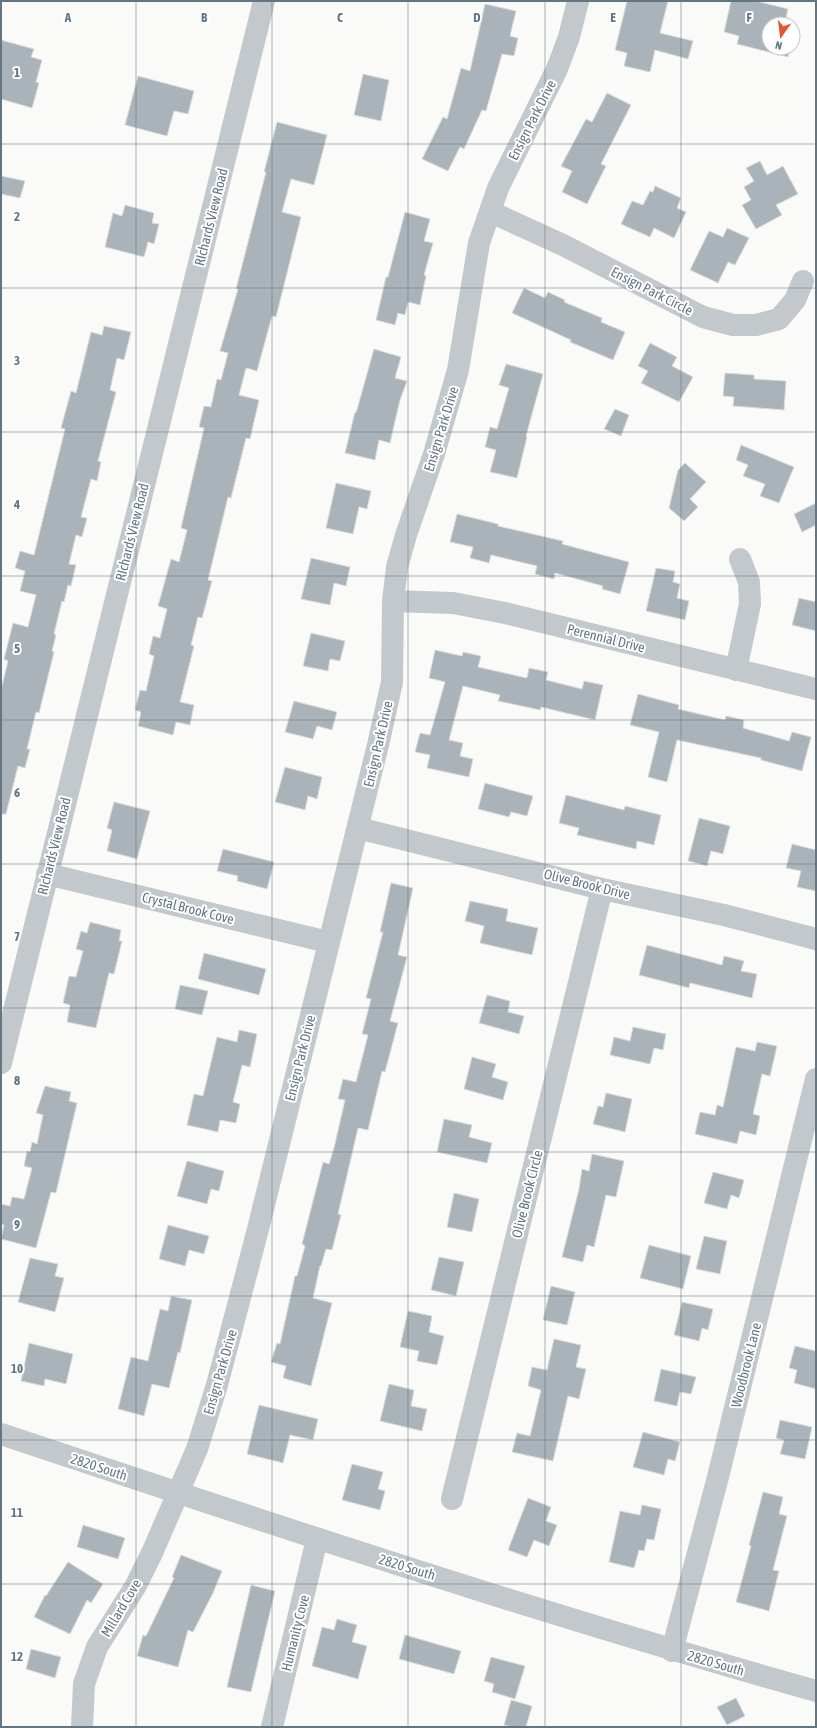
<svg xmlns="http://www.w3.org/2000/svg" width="817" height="1728" font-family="'Asap Condensed',sans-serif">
<rect width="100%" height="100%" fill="#fafaf8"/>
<path fill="#aab3b9" stroke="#dcdcda" d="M627,1H668L660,33L693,41L688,59L655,50L650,72L624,66L627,53L615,50Z
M731,1H756L788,9L785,22L796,24L793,37V24H769V48H790L788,57L737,44L739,36L724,32Z
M485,4L516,11L510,36L518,38L514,56L502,54L486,111L482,110L464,149L460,147L448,171L422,159L443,117L447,119L461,68L470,71Z
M1,40L34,49L31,57L42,60L36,82L39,83L32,108L1,99Z
M363,74L389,80L381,121L354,115Z
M138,76L194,91L188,114L174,111L167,136L125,125Z
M607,93L631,105L601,164L606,166L587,204L562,192L572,171L561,166L586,119L592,122Z
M277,122L327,135L314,185L291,179L282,212L301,217L276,317L272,316L257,371L246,368L239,395L259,400L250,439L246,438L231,498L228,497L208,580L212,581L202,618L198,617L191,645L194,646L180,702L194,705L190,725L176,722L173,735L138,726L141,712L135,710L140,690L146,691L154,656L149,654L153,636L160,638L167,609L158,606L171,559L179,562L187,530L181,528L204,428L199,427L204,406L211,407L217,379L221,380L228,353L220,351L238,289H236L266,172H264Z
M760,161L767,175L783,166L798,194L776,205L782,215L756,229L742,205L751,200L744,187L754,181L746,168Z
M1,176L25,181L20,198L1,194Z
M655,186L681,198L677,208L686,212L674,238L654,228L650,237L621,224L632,201L643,205L650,191L653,192Z
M125,205L154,213L152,223L159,224L154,244L148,242L144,257L105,247L113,213L122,216Z
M405,212L430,219L424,241L433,243L424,275L426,276L420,305L408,302L405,315L398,313L395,325L376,320L386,277H388Z
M727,228L749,238L735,265L728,262L718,283L690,270L709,231L723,237Z
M524,288L545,298L548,292L565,300L564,302L602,318L601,322L625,332L613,360L570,342L571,340L512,313Z
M104,326L131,332L124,360L117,358L110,390L116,392L98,461L101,462L97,481L91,479L81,517L87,518L82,537L76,535L69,564L76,565L71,586L68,585L64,602L62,601L54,634L56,635L52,651L54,652L39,713L36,712L27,749H30L25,768L18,766L6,814H1V690L8,661L4,659L13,623L28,627L36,595L20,591L25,571L15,568L20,551L34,555L65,429L61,428L71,391L76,393L91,332L102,335Z
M650,343L677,357L672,366L693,377L679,402L641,383L648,371L638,366Z
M374,349L401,357L395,378L407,381L400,400L390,443L379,440L375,460L345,453L355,412L356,413Z
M506,364L543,374L526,436L527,437L517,478L490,472L496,450L485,447L490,427L497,429L509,388L499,385Z
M725,373L754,375V379L786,381L784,410L733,406L734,397L723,396Z
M615,409L629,415L621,436L604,429Z
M741,445L794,467L779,503L760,496L765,484L743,476L748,465L736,460Z
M685,463L706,482L690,499L698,507L684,521L669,508L678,470Z
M336,483L371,491L367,509L359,507L353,534L326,528Z
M816,503V525L802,532L794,514Z
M457,514L498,524V526L563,541L562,544L629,562L620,594L602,589L603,586L555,573L554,579L535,574L537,566L491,555L489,563L470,558L473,547L450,542Z
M311,558L350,567L346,586L334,583L330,605L301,599Z
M656,568L675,571L673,582L680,584L677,598L689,601L685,620L646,611Z
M799,598L816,602V631L792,625Z
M311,633L345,641L340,661L330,659L328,671L303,666Z
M435,650L462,656L463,652L481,656L478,667L527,678L529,668L548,672L546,680L582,689L584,681L603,685L595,720L541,707L540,710L498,701L500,695L463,686L449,740L463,743L460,756L473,759L469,777L427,768L430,755L415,752L420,733L430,735L445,682L429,678Z
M638,694L679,705L678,709L725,720L726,716L744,720L743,728L789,741L792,732L811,737L802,771L761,760V758L677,740L667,782L648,777L659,732L630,725Z
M294,701L337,712L332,730L317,726L313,739L285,732Z
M285,767L322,777L317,799L308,796L305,810L275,802Z
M485,783L533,796L527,816L511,812L509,817L478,809Z
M566,795L624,810L625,806L661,815L654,845L637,841L636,849L577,835L579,828L559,823Z
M114,802L150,811L137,859L107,851L112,830L107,828Z
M699,818L730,826L723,854L711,851L707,866L688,861Z
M792,844L816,850V891L797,887L801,871L786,868Z
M223,849L274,862L267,889L237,881L238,876L217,871Z
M391,883L413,888L398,955L407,957L390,1021L398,1023L385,1072L382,1071L368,1130L358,1128L338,1214L341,1215L332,1250L326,1249L321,1266H320L313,1298L332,1303L311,1386L283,1378L286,1366L271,1362L277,1343L280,1344L295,1276H297L305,1246L302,1244L323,1162L329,1164L334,1148L345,1100L338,1099L343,1079L356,1082L368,1035L362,1034L371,999L366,998L383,932H380Z
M470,901L508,909L506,921L538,928L532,955L480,943L484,926L465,921Z
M90,922L121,930L119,941H122L114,974L109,973L96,1028L67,1022L70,1005L63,1003L69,976L76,977L83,951L76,949L81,931L87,933Z
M647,945L722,965L724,956L744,961L741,971L757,974L752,998L690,983L689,988L639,975Z
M204,953L266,969L259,995L198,979Z
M180,985L208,991L202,1015L175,1009Z
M487,995L510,1001L508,1012L524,1016L519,1034L479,1023Z
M633,1027L666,1034L663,1050L654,1048L650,1064L610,1055L614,1037L630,1041Z
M239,1030L257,1034L250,1067L242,1065L233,1102L240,1104L236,1123L220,1120L218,1132L187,1125L194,1094L203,1096L217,1037L237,1042Z
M757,1042L777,1046L770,1076L762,1074L753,1114L760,1116L756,1135L740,1131L737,1144L695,1134L700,1112L715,1115L717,1105L723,1107L736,1047L755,1051Z
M472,1057L496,1064L492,1077L508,1082L503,1100L464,1089Z
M45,1086L71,1092L69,1101L77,1103L56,1193L51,1192L36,1248L1,1239L4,1225L1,1224V1204L10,1206L12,1197L24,1199L32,1168L24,1166L27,1151L30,1152L32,1142L37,1144L43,1115L36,1113Z
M606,1093L632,1099L625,1132L593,1124L598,1106L603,1107Z
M444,1119L472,1125L469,1137L492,1143L487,1163L437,1152Z
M592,1154L624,1161L616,1197L606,1195L594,1247L587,1245L583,1262L562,1257L579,1189L582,1169L589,1171Z
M187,1161L224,1171L219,1191L211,1189L207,1204L177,1196Z
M713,1172L744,1180L739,1198L731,1195L727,1209L704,1203Z
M454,1193L479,1199L472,1232L447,1227Z
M168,1225L209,1236L204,1254L189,1250L185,1266L159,1259Z
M704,1236L727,1241L720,1274L696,1269Z
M649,1245L691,1256L683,1289L640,1278Z
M439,1257L464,1262L456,1296L431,1290Z
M30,1258L58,1264L55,1276L64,1278L55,1312L18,1302Z
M551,1286L575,1292L567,1325L543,1320Z
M171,1296L192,1300L180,1353L178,1352L169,1388L152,1384L144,1416L118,1409L131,1357L148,1361L160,1309L168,1311Z
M682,1302L713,1309L708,1330L702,1328L699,1341L674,1335Z
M408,1311L432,1316L429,1332L444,1336L437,1365L417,1361L419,1351L400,1347Z
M554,1339L581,1345L576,1367L586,1369L579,1399L568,1396L553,1461L512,1452L517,1433L530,1436L541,1390L528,1386L532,1367L547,1370Z
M29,1343L73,1354L66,1384L45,1379L44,1386L21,1381Z
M795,1346L816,1351V1389L794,1383L797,1370L789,1368Z
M661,1369L696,1377L691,1394L680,1392L677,1406L654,1401Z
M389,1384L414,1390L411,1406L427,1409L422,1431L380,1421Z
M259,1405L318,1419L313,1440L290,1435L283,1463L247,1454Z
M780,1420L812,1427L805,1459L780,1454L784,1440L776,1438Z
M643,1432L680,1442L675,1461L668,1459L664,1475L633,1467Z
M352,1464L383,1472L378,1489L385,1491L380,1510L342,1500Z
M763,1492L783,1497L779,1514L787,1516L773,1570L779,1571L769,1611L736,1602L751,1546L749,1545Z
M528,1498L551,1507L546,1521L557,1525L549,1546L534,1540L527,1557L508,1550Z
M642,1505L661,1509L654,1540L647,1539L644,1551L639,1550L634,1568L609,1562L620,1511L640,1515Z
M83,1525L125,1538L118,1559L77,1547Z
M181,1555L222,1571L213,1593L193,1632L188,1630L178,1667L137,1656L143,1635L146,1636L174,1578L172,1577Z
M68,1562L103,1584L91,1603L87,1600L70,1634L34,1617L45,1595L46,1596Z
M251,1585L275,1591L251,1692L227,1687Z
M337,1619L357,1625L352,1642L367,1646L358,1679L312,1666L322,1627L334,1630Z
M405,1635L461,1651L454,1674L399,1659Z
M31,1649L61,1657L55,1678L26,1669Z
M491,1657L525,1666L515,1699L492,1692L494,1684L484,1681Z
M736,1698L745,1716L727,1725L717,1707Z
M511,1700L532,1706L526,1727H512L504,1725Z"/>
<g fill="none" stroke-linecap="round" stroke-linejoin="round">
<path stroke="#c3c8cc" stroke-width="22" d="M491,212L563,245L703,317L733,325H756L779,319L795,300L803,281
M393,601L453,603L505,613L816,689
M736,670L750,604L749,582L740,559
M358,828L602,889L724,915L816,939
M47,874L328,942
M1,1063L264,1
M1,1434C271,1524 542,1614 816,1691
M452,1499L602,889
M672,1651L718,1477L816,1079
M82,1727L84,1684L97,1647L135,1587L152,1553L197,1449L217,1385L257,1233L378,745L392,682L393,601L397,567L406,535L434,454L458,370L479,243L498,188L557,69L569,37L578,1
M272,1727L317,1539"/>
</g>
<path fill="none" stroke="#657683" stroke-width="1" stroke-opacity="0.55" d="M136,1V1727M272,1V1727M408,1V1727M545,1V1727M681,1V1727M1,144H816M1,288H816M1,432H816M1,576H816M1,720H816M1,864H816M1,1008H816M1,1152H816M1,1296H816M1,1440H816M1,1584H816"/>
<g text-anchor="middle" stroke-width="4" stroke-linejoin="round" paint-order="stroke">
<g font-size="14" fill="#657683" stroke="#fff">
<text transform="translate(532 120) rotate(-63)" y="5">Ensign Park Drive</text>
<text transform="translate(211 217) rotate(-76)" y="5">RIchards View Road</text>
<text transform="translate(652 291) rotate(27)" y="5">Ensign Park Circle</text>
<text transform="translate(441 429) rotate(-73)" y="5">Ensign Park Drive</text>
<text transform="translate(132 532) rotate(-76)" y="5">RIchards View Road</text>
<text transform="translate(606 638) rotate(14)" y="5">Perennial Drive</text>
<text transform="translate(378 744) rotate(-77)" y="5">Ensign Park Drive</text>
<text transform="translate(54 846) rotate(-76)" y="5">RIchards View Road</text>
<text transform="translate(587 884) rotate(14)" y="5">Olive Brook Drive</text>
<text transform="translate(188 908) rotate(14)" y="5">Crystal Brook Cove</text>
<text transform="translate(300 1058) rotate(-76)" y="5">Ensign Park Drive</text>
<text transform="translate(527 1194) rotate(-76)" y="5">Olive Brook Circle</text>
<text transform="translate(746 1365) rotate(-76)" y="5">Woodbrook Lane</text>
<text transform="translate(220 1372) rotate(-74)" y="5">Ensign Park Drive</text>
<text transform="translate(99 1467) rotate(18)" y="5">2820 South</text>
<text transform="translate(407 1567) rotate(17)" y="5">2820 South</text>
<text transform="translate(121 1608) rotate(-59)" y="5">Millard Cove</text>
<text transform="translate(295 1633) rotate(-76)" y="5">Humanity Cove</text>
<text transform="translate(716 1663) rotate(16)" y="5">2820 South</text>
</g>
</g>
<g font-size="13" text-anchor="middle" font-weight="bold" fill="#657683" stroke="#fff" stroke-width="4" stroke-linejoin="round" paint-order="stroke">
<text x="68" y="22">A</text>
<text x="204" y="22">B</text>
<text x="340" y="22">C</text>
<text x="477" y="22">D</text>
<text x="613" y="22">E</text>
<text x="749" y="22">F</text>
<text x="17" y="77">1</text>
<text x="17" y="221">2</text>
<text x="17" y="365">3</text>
<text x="17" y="509">4</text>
<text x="17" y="653">5</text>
<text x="17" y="797">6</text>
<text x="17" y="941">7</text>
<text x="17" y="1085">8</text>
<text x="17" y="1229">9</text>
<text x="17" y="1373">10</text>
<text x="17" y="1517">11</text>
<text x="17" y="1661">12</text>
</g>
<rect width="817" height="1728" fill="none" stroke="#657683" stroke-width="4"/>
<g transform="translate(781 36) rotate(194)"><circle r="19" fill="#ffffff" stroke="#c1c8cd"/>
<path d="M0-3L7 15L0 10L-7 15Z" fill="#e4572e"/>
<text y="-6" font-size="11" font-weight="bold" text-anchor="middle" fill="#657683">N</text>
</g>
</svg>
